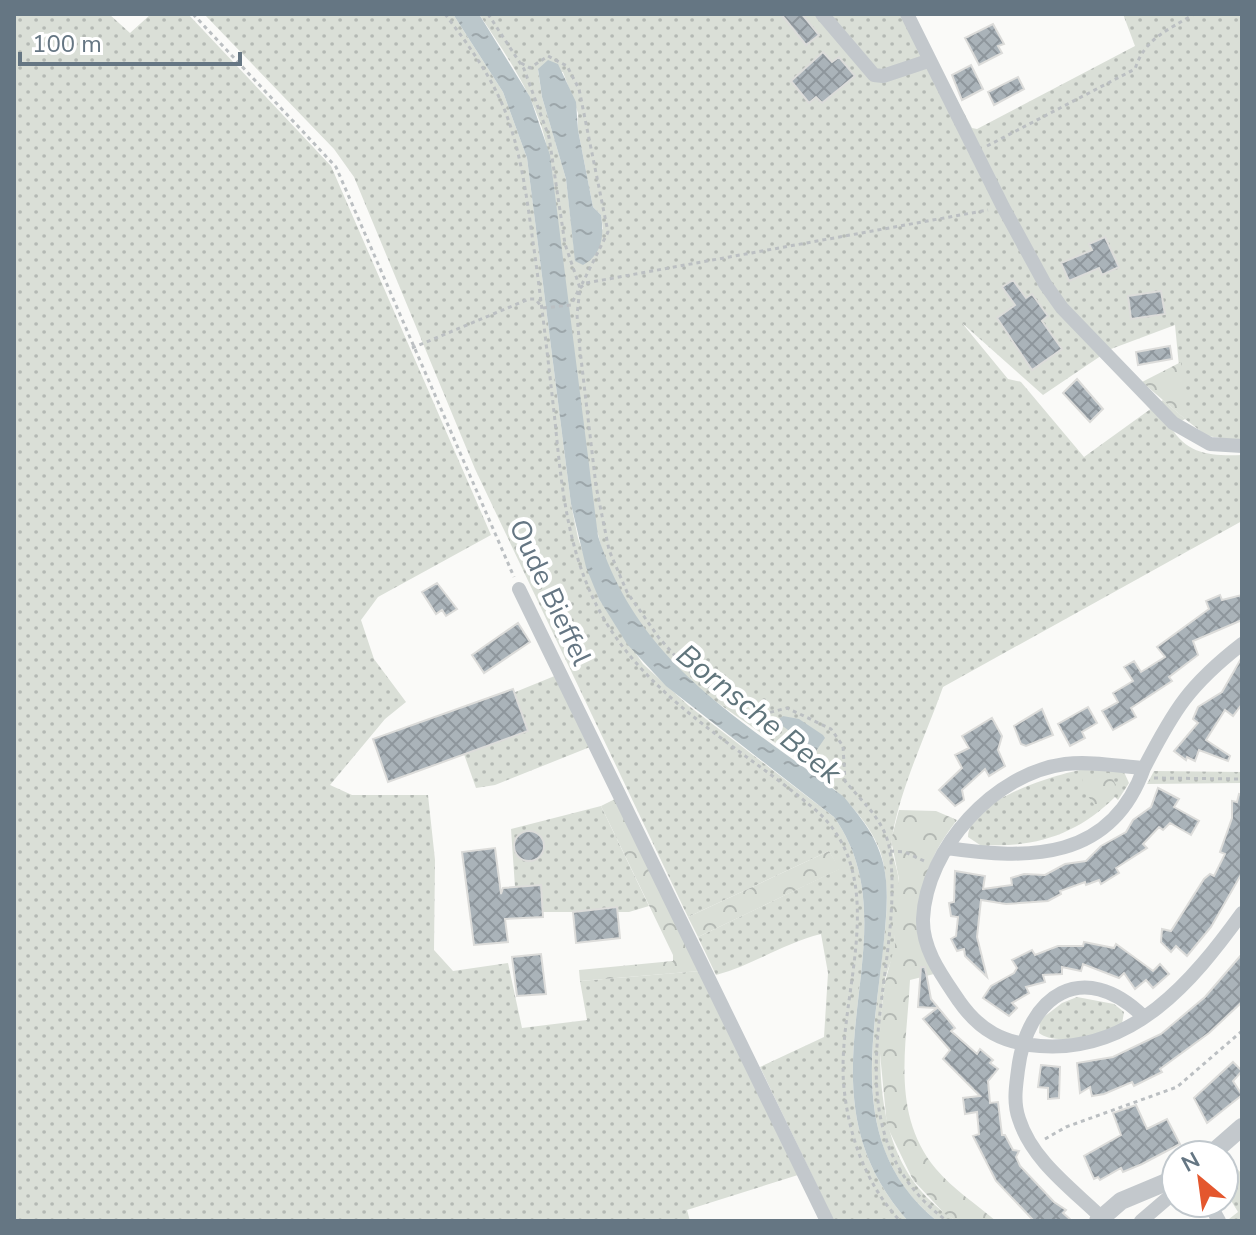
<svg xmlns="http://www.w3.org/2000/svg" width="1256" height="1235" font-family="'Nunito Sans',sans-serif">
<defs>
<pattern id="grass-dots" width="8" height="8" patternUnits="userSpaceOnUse" patternTransform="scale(2)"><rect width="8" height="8" fill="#dadfd7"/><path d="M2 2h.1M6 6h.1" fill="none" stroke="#b4b9b4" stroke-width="1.8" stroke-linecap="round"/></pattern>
<pattern id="forest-crowns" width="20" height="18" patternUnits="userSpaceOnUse" patternTransform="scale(2)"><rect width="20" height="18" fill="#dadfd7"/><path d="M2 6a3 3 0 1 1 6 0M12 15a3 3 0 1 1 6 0" fill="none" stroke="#b4b9b4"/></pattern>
<pattern id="water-ripples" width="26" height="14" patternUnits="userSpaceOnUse" patternTransform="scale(2)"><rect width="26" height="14" fill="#bbc7cb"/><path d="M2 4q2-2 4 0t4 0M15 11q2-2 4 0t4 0" fill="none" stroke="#9ca6aa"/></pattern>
<pattern id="building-cross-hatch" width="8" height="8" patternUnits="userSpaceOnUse" patternTransform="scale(2)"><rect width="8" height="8" fill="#aab3b9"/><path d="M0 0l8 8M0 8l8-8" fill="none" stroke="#8e969c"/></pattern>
</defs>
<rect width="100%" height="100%" fill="#fafaf8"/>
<path fill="url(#grass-dots)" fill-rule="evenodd" d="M14,14H109L130,33L151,14H188L331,166L491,535L378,597L361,620L374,659L406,702L385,719L330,785L352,795H428L435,860L434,950L453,971L508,963L522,1028L587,1020L580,981L700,971L798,1175L687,1210L690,1221H14Z
M204,14H453L503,92L527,158L571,504L578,538L599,599L643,664L689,706L834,817C919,937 785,1083 908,1221H834L760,1067L824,1037L828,973L821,934C784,943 753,965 716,975L698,937L839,869L829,851L688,917L475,469L354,177L334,149Z
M479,14H912L972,128L977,129L1135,46L1123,14H1242V441L1207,436L1185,419L1171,427C1187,455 1212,456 1242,455V521L943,687C926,735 901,786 892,837C889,852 899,869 899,884C898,905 893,924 895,944C895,957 885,972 884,985C876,1070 873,1170 957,1221H937C848,1149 873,1046 883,947C887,916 890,881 880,851C856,784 747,729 693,684C660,655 633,620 614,581C592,535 590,483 584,434C576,365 567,297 558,229C553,195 552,161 542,128C528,86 503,50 479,14ZM538,70L563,72L578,113V130L593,207L601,215L603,229L574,249L566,179L542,97ZM962,323L1043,395L1111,349L1175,325L1184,418L1163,400L1084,457L1021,382L1008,379Z
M557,675L590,747L495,785L476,788L454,726L491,702Z
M1090,768L1124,772L1129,783L1118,800L1115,797C1080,832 1039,847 990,845L986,849L968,837C969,799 1059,773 1090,768Z
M1154,771L1242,772V783L1147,784Z
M601,806L649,906L629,912H543L538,888L515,887L511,829Z
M1077,997L1114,1004L1124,1012L1122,1024C1105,1034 1056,1047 1039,1033L1040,1020L1062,1003Z
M1228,1159L1242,1174V1221L1229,1219L1238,1212L1224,1189V1163Z"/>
<path fill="url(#forest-crowns)" d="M1181,362L1185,419L1142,382Z
M1109,773L1116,785L1095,806L1083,789L1082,776Z
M615,799L700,971L580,981L579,970L673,961V955L601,806Z
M899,810L936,811L957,820C911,879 924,905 934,974L910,980C907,1045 890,1114 936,1169C953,1189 976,1204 996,1221H957L945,1214L913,1180L887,1126L879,1043L884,986L895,945L892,915L899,879L891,840Z
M829,851L840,869L698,937L688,917Z"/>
<path fill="url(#water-ripples)" d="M453,14H479L530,97L550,155L598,536C640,667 741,718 844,797C858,814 873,832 880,853C891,882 886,919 883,950C872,1048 849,1149 937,1221H908C785,1083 919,937 834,817L666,686L627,644L599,599L586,567L571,504L527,158L503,92Z
M548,60L558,64L576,102L578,130L593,207L601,215C604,235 603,254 583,265L575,261L566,179L542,97L538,69Z
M783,716L799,719L823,735L825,738L816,751L776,721Z"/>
<path fill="url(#building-cross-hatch)" stroke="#dcdcda" stroke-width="2" d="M781,14H802L819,35L806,45Z
M993,24L1004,44L998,46L1002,53L979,65L965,38Z
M823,52L832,62L839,57L855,76L822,103L816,97L809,103L791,81Z
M971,65L983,89L962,100L952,75Z
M1018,77L1024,89L994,105L988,92Z
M1105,237L1119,267L1102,275L1099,268L1069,281L1061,263L1092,250L1089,244Z
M1013,280L1026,298L1032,294L1048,316L1042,321L1062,349L1032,370L997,318L1015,305L1002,287Z
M1161,291L1165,314L1131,319L1128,296Z
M1170,346L1172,359L1138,365L1136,352Z
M1077,379L1103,409L1090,422L1063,393Z
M437,583L457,609L446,616L442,610L436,614L422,592Z
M1220,595L1222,600L1242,595V620L1193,641L1198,655L1169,677L1172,681L1131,708L1136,717L1113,730L1102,711L1118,702L1113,693L1133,681L1124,667L1134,661L1141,672L1165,657L1157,647L1209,609L1206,601Z
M518,623L530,642L484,673L472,655Z
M1242,657V704L1233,716L1225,710L1206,740L1230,756L1228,761L1199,750L1195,761L1187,757L1186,760L1174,751L1198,723L1193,719L1198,707L1222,692Z
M513,689L528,731L388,782L373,739Z
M1088,707L1097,723L1082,732L1085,738L1070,746L1058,724Z
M1042,709L1053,735L1026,746L1021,744L1014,726Z
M992,718L1002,736L998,750L1005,766L989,776L985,769L962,790L964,800L955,806L939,790L962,768L955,755L969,748L962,736Z
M1158,788L1179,799L1174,807L1199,821L1191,835L1170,823L1163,830L1159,827L1143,844L1147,848L1116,868L1119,873L1101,884L1099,880L1086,885L1085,882L1060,891L1061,894L1048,901L1006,904L981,900L977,937L987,977L965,956L964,949L957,951L951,939L956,936L958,917L951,916L949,903L954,902L955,871L985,876L983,889L1012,885L1011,878L1024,874L1045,875L1065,864L1086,861L1101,846L1126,832L1133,820L1151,807Z
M1239,794L1242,795V873L1211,927L1187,956L1176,946L1171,952L1161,942L1162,929L1171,931L1204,879L1210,874L1214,876L1225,854L1220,852L1232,818V801L1237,802Z
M514 846a15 15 0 1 1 30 0a15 15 0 1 1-30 0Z
M495,848L501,894L503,888L541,885L543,917L505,919L508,942L474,945L462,852Z
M617,907L620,938L576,943L573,912Z
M1084,942L1114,948L1116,944L1153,971L1160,964L1169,974L1153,988L1146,980L1135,989L1124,973L1119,978L1083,964L1081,971L1062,967V974L1043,975L1045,982L1026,987L1029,993L1012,1003L1017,1008L1009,1016L983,998L991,986L1014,973L1017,968L1012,960L1032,950L1035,955L1058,946H1083Z
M541,954L546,994L517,996L512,957Z
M1242,954V1002L1209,1033L1160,1069L1162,1072L1134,1086L1132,1082L1104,1094L1092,1096L1090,1087L1080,1093L1077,1063L1113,1057L1161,1034L1205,997Z
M921,967H925L931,999L955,1028L951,1031L977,1054L980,1049L993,1060L990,1063L998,1069L988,1081L990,1103L998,1102L1002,1135H1005L1013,1150L1019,1151L1016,1157L1020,1166L1054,1202L1066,1210L1063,1213L1072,1221H1034L996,1181L973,1136L979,1134L977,1112L965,1114L963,1098L980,1096L943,1059L950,1050L923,1019L937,1008L918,1007Z
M1233,1062L1242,1071L1233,1081L1242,1095L1207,1123L1194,1098Z
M1041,1065L1060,1067L1059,1098L1048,1099V1088L1038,1087Z
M1136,1105L1147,1129L1167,1119L1180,1144L1142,1164L1123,1172L1121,1168L1100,1180L1098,1177L1094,1179L1084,1156L1121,1135L1113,1113Z"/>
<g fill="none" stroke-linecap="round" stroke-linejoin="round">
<path stroke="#bbbfc2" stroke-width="3" stroke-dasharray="4 4" stroke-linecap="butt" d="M193,14L336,167L514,577
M445,14C467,43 489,73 503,106C520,147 526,192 532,235C541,297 548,359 555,421C562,493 569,562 607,624C658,706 747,751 818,812C894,883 835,999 844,1088C849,1137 866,1184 900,1221
M488,14L524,69L549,137L565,244L580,288L577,315L580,350L596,486L609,550L627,592L659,638L688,670L741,712L756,716L787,708L831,729L843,746L845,781C863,803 886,821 890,852C906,978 820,1126 947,1221
M521,63L530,68L548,56L567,66L579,89L608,232L582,284
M987,146L1135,69C1145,38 1167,31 1194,14
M580,288L586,283L988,210
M543,308L571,305L578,291
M412,348L529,299H535L542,307
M1154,778L1242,779
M890,851L905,852L924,861
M1045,1139L1066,1127L1177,1087L1242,1031"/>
<path stroke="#c3c8cc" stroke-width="14" d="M822,14L874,75L883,76L928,61
M907,14L1003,207L1045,284L1062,308L1173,423L1210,444L1242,446
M519,589L827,1221
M1242,644C1189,685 1174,710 1144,768C1118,766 1091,761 1065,764C995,773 926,848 923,919C922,950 943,977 959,1001C980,1031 1003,1043 1040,1046C1133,1053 1192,982 1242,913
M947,848C1029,860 1111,861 1144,768
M1209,1203L1219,1221
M1101,1217C1071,1188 1032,1160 1019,1119C1013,1102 1016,1086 1018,1070C1027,995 1083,958 1143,1016
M1141,1221L1176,1191"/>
<path stroke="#c3c8cc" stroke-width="18" d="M1210,1155L1242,1127
M1098,1221L1121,1201L1176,1178"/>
</g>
<g text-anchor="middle" stroke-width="8" stroke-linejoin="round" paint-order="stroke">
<g font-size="28" fill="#657683" stroke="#fff">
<text transform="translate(551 592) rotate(65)" y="10">Oude Bieffel</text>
</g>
<g font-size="30" font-style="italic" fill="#60757c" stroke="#fff">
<text transform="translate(759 714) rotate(39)" y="10">Bornsche Beek</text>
</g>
</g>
<rect width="1256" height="1235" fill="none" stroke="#657683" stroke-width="32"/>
<g transform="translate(1200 1179) rotate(331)"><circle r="38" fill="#ffffff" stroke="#c1c8cd" stroke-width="2"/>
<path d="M0-6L14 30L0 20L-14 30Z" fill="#e4572e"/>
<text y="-12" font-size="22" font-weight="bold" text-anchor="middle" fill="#657683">N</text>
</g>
<path d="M20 52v12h220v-12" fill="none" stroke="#657683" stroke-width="4"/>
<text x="32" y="52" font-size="24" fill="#657683" stroke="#ffffff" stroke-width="6" paint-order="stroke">100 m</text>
</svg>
